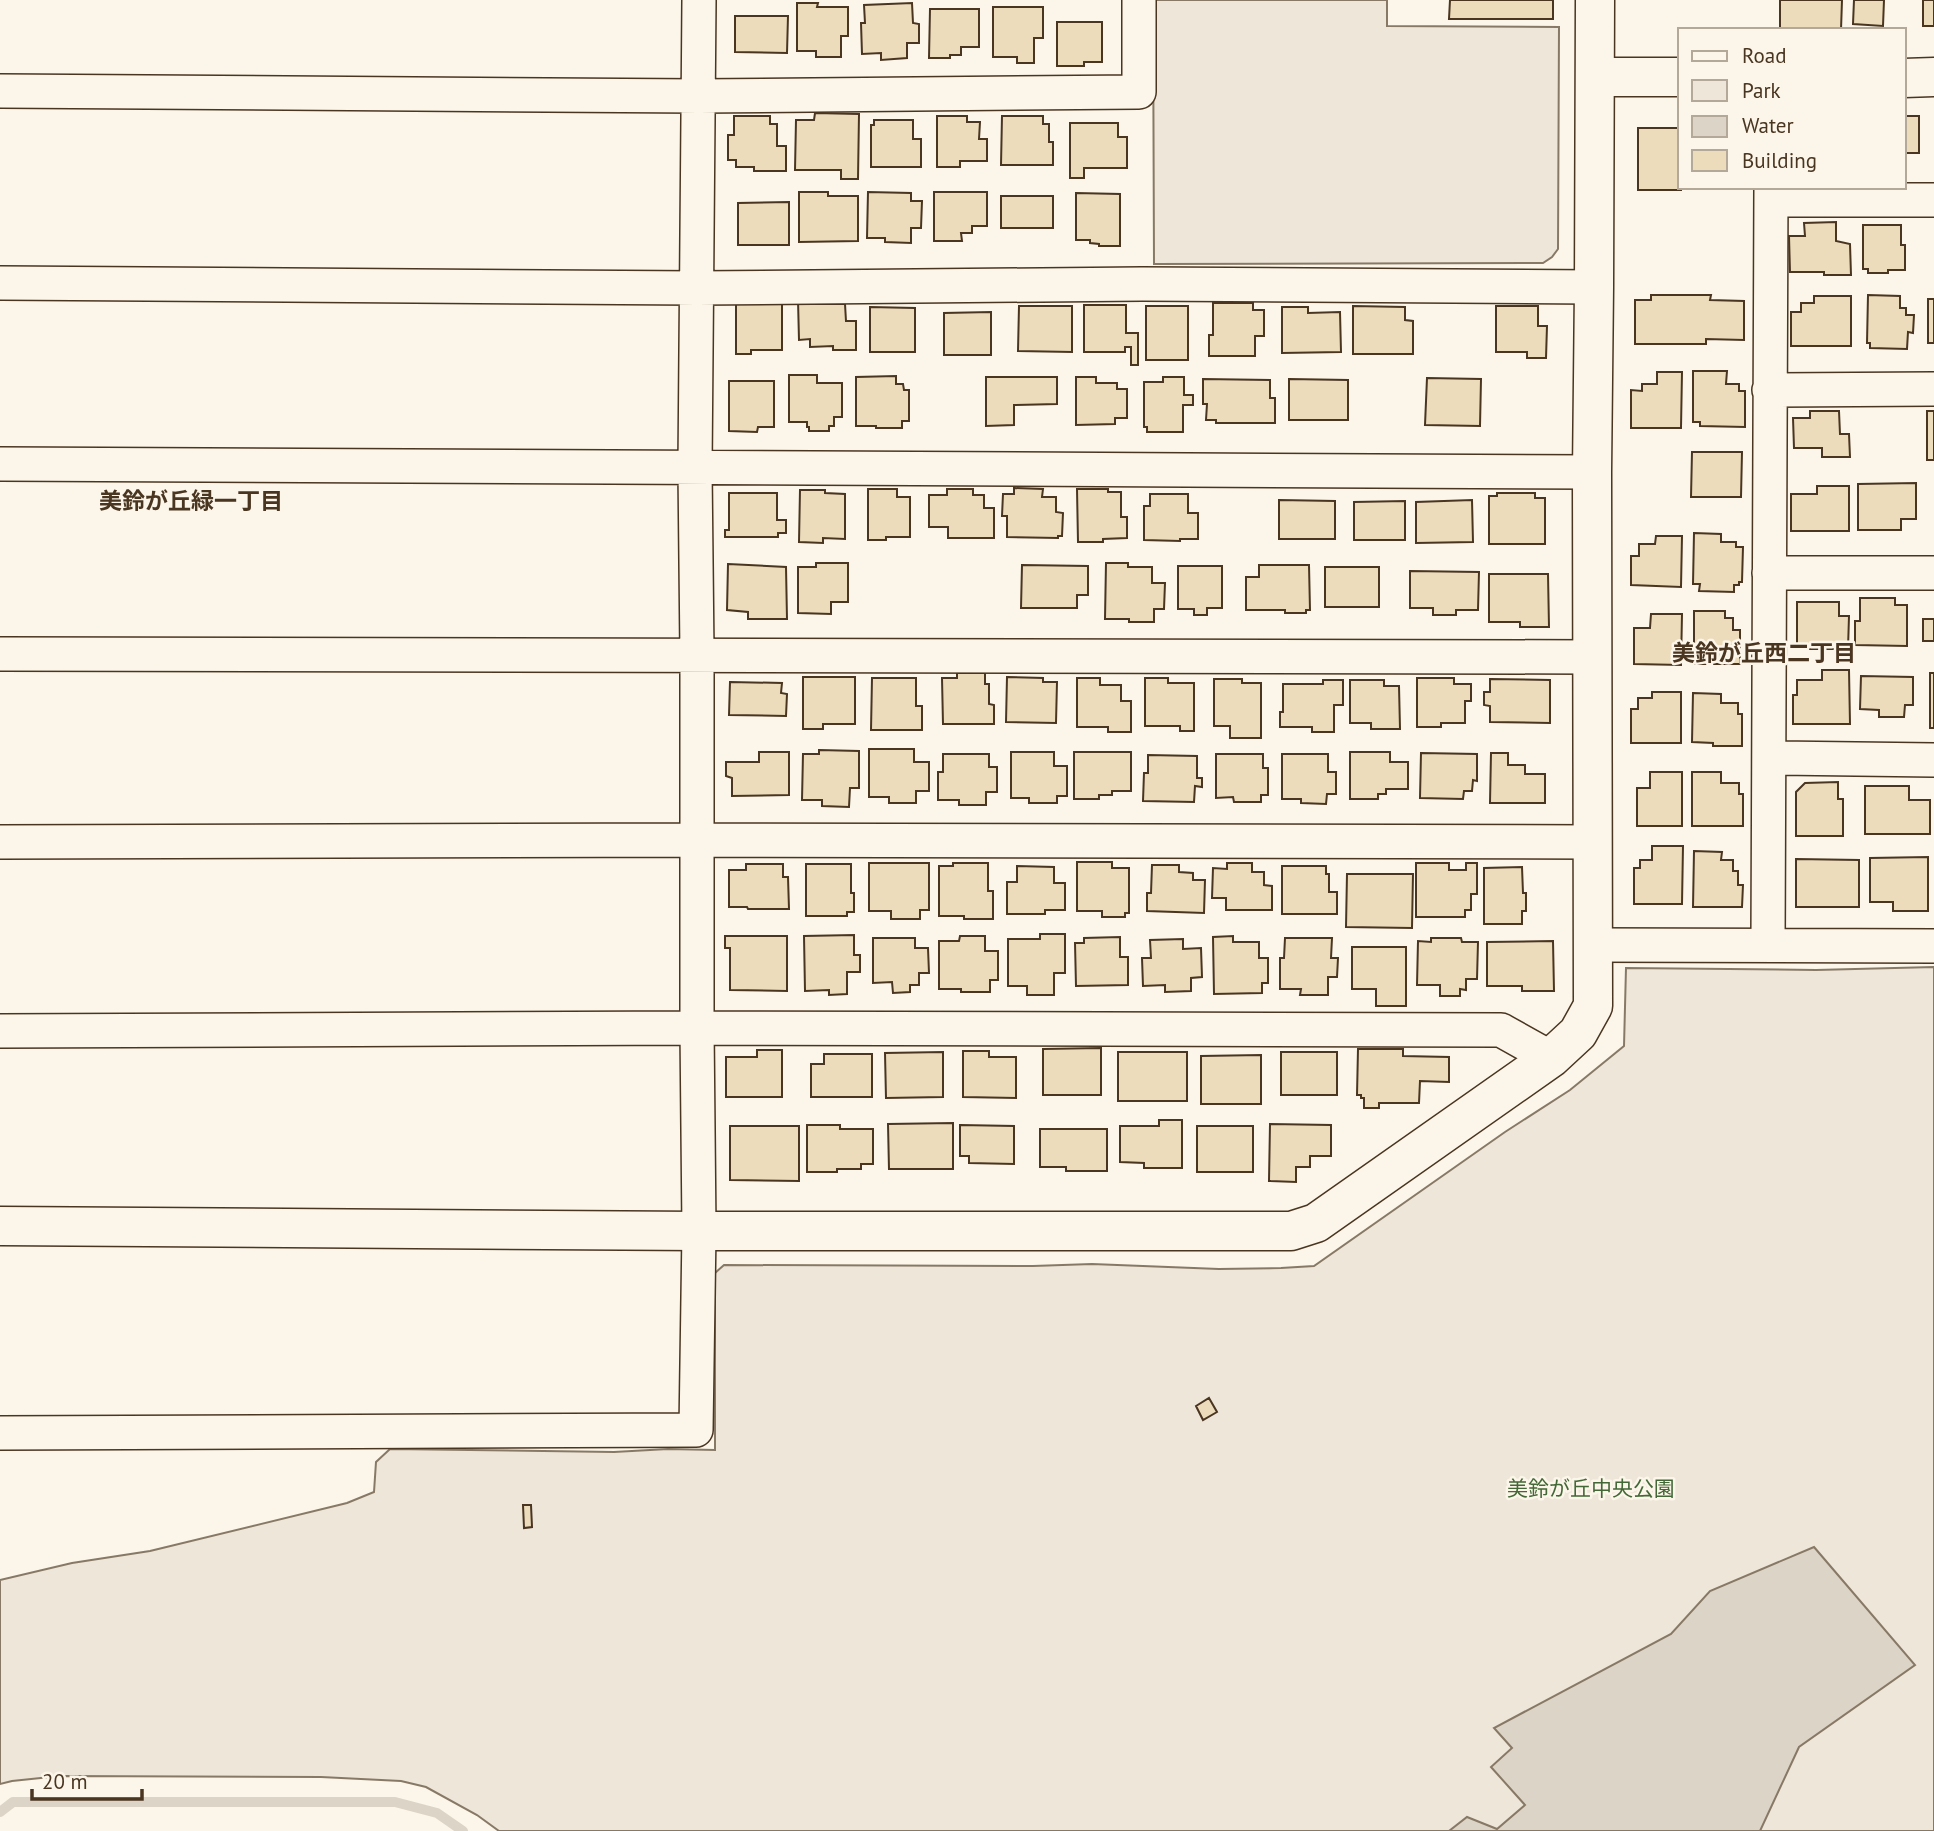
<svg xmlns="http://www.w3.org/2000/svg" width="1934" height="1831" font-family="'PT Sans','Noto Sans JP',sans-serif">
<rect width="100%" height="100%" fill="#fbf6e9"/>
<path fill="#ede6d9" stroke="#887966" stroke-width="2" d="M1153,0H1387V26L1559,27L1558,249L1552,257L1543,263L1154,264Z
M1934,967V1831H499L477,1815L426,1787L401,1781L321,1777L60,1776L12,1781L0,1784V1580L72,1563L150,1551L347,1503L374,1492L376,1462L390,1449L614,1452L668,1449L715,1450V1273L724,1265L1033,1266L1092,1264L1219,1269L1281,1268L1314,1266L1505,1132L1570,1090L1624,1046L1626,968L1816,970Z"/>
<path fill="#dcd4c6" stroke="#887966" stroke-width="2" d="M1814,1547L1915,1665L1799,1747L1760,1831H1449L1467,1817L1497,1829L1525,1805L1491,1767L1512,1748L1494,1728L1671,1634L1710,1591Z"/>
<g fill="none" stroke-linecap="round" stroke-linejoin="round">
<path stroke="#dcd4c6" stroke-width="10" d="M0,1812L13,1802H395L437,1813L463,1831"/>
</g>
<path fill="#ecdcbc" stroke="#4a3520" stroke-width="2" d="M1450,0H1553V19H1449Z
M1780,0H1842L1841,30H1780Z
M1854,0H1884L1883,26L1853,24Z
M1923,0H1934V26H1923Z
M797,3H818L817,7H848V36H841V57H816V51H797Z
M912,3L913,23L919,24V43H907V58L881,60V53L862,54L861,23H865L864,5Z
M993,7H1043V38H1034V63H1017V57H993Z
M930,9H979V47H961V55H950V58H929Z
M735,16H788L787,53L735,52Z
M1057,22H1102V62H1084V66H1057Z
M815,113L859,114L858,179H841V170H795L796,120H814Z
M734,116H770V124H777V146H786V171H754V167H736V160H728V135H734Z
M937,116H967V122H980L979,139H987V161H960V167H937Z
M1002,116H1043V124H1049V142H1053V165H1001Z
M1904,116H1919V153H1904Z
M874,120H913V139H921V167H871V125H874Z
M1070,123H1118V137H1127V168H1084V178H1070Z
M1638,128H1680L1681,190H1638Z
M799,192H828V196H858V241L799,242Z
M868,192L911,193V201H922L921,228H911V243L885,242V238H867Z
M934,192H987V226H972V233H961L962,241H934Z
M1076,193L1120,194V246H1099V244L1090,243V240H1076Z
M1001,196H1053V228H1001Z
M789,202V245H738V203Z
M1836,222V241L1850,244L1851,275H1824V272H1790L1789,236H1805L1804,223Z
M1863,225H1901V245H1905V270H1888V273H1868V269H1863Z
M1651,295H1711L1710,300L1744,301V340L1706,339V344H1635V300H1651Z
M1868,295L1900,296V308H1906V315H1914L1913,333L1908,332L1907,349L1870,348V343H1867Z
M1814,296H1851V346H1791V312H1801V303H1814Z
M1928,299H1934V343H1928Z
M798,300H816V304H845L846,321H856V350H833V346L810,347V339L799,340Z
M736,303L782,304V350H751V354H736Z
M1213,303H1253V310H1264V336H1255V356H1209V335H1213Z
M1084,305H1126V333H1138V365H1131V347H1125V352H1084Z
M1019,306H1072V352L1018,351Z
M1146,306H1188V360H1146Z
M1353,306L1405,307V320L1413,321V354H1353Z
M1496,306H1538V326H1547L1546,358H1527V352H1496Z
M870,307L915,308V352H870Z
M1282,307H1308V313L1340,312L1341,352L1282,353Z
M991,312V355H944V313Z
M1693,371H1727L1726,384H1739V391H1745V427L1700,426V422H1693Z
M1657,372H1682L1681,428H1631V390L1642,391V384H1657Z
M789,375H817V383H842V417H834V426H829V431H809V427H807V422H789Z
M896,376V384H903L904,390H909V421H902V428H876V426H856V377Z
M986,377H1057V404L1014,405V425L986,426Z
M1076,377H1096V383H1117V389H1127V418H1115V424L1076,425Z
M1163,377H1184V395H1193V405H1183V432H1147V427H1144V382H1163Z
M1427,378L1481,379L1480,426L1425,425Z
M1203,379L1270,380V398H1275V423H1216V420H1206L1207,404H1203Z
M1289,379L1348,380V420H1289Z
M729,381H774V427H758L757,432L729,431Z
M1810,411H1839L1840,434H1849L1850,457H1822V448H1794L1793,418H1810Z
M1927,411H1934V460H1927Z
M1692,452H1742L1741,497H1691Z
M1916,483V519H1901V530H1858V484Z
M1817,486H1849V531H1791V494H1817Z
M1014,488L1043,489L1042,497H1056V512L1063,513L1062,536H1058V538L1007,537V516H1002L1003,494H1014Z
M868,489H897V497H910V537H886V540H868Z
M947,489H973V495H984V508H994V538H948V527H929V495H947Z
M1077,489H1108V492H1121V517H1127V538L1103,539V542H1078Z
M800,490H825V493L845,494V539L823,538V543L799,542Z
M729,493H777V520H786V533H778V537H725V530H729Z
M1497,493H1535V498H1545V544H1489V496H1497Z
M1150,494H1188V513H1198V539H1180V541L1144,540V506H1150Z
M1279,500L1335,501V539H1279Z
M1472,500L1473,542L1416,543V502Z
M1405,501V540H1354V502Z
M1694,533L1721,534V542H1736V547H1743L1742,582H1739V585H1734V592L1699,591L1700,584H1693Z
M1656,536H1682L1681,587L1631,585V556H1639V544H1655Z
M816,563H848V602H831V614L798,613V567H816Z
M1106,563H1128V567H1152V583H1165L1164,609H1154V622H1129V619H1105Z
M728,564L786,567L787,619H748V612L727,610Z
M1022,565L1088,566V595H1077V608H1021Z
M1259,565H1309L1310,610H1306V613H1285V610H1246V577H1259Z
M1178,566H1222V608H1207V615H1194V609H1178Z
M1325,567H1379V607H1325Z
M1410,571L1479,572L1478,610H1456V615H1433V608H1410Z
M1489,574H1548L1549,627H1520V622H1489Z
M1860,598H1895V605H1907V646L1855,645V621H1860Z
M1797,602H1839V616H1849L1848,649H1797Z
M1694,611H1725V618H1733V630H1740V664H1694Z
M1651,614H1682L1681,665L1634,664V628H1650Z
M1923,619H1934V641H1923Z
M1822,670H1849L1850,724H1793V695H1797V680H1822Z
M957,673H985V684H989V704L994,705V724H943L942,678H957Z
M1930,673H1934V728H1930Z
M1861,676L1913,677V705H1905L1904,717H1879V710L1860,709Z
M803,677H855V724H823V729H803Z
M1007,677L1043,678V682H1057L1056,723L1006,722Z
M872,678H916V706H922V730H871Z
M1077,678H1100V685H1121V701H1131V732H1108V727H1077Z
M1145,678H1168V683H1194V731H1180V726H1145Z
M1417,678H1454V684H1471V701H1465V723H1441V727H1417Z
M1214,679H1242V683H1261V738H1230V726H1214Z
M1490,679L1550,680V723L1490,722V706L1484,705V692H1490Z
M1323,680H1343V705H1334V732H1312V727H1280V712H1283V684H1323Z
M1350,680H1384V686H1399L1400,729H1371V723H1350Z
M730,682L782,683L781,693L787,694L786,716L729,715Z
M1652,692H1681V743H1631V709H1638V698H1652Z
M1693,693L1721,694V703H1738V714H1742V746H1713V743L1692,742Z
M869,749H914V762H929V791H916V803H889V797H869Z
M819,750L859,751V788H850L849,807L822,806V800H802L803,754H819Z
M759,752H789V795L732,796V778L726,776V762H759Z
M1011,752H1054V766H1067V796H1057V803H1029V798H1011Z
M1074,752H1131V791H1112V795H1099V799H1074Z
M1350,752H1390V762H1408V789H1386V794H1378V799H1350Z
M1421,753L1477,754V781L1473,780L1472,791H1464L1463,799L1420,798Z
M1491,753H1508V765H1525V774H1545V803H1490Z
M943,754H989V767H997V792H986V805H959V800H938V772H943Z
M1216,754H1263V768H1268V795H1261V802H1234L1233,797L1216,798Z
M1282,754H1328V772H1336V794H1327L1326,804L1301,803V799H1282Z
M1148,755L1197,756V778H1202V787L1195,786L1194,802L1143,801L1144,773H1148Z
M1650,772H1682V826H1637V788H1650Z
M1692,772H1721V783H1739V794H1743V826H1692Z
M1838,782V799H1843V836H1796V792L1805,783Z
M1865,786H1909V800H1930V834H1865Z
M1652,846H1683L1682,904H1634V868H1640V860H1652Z
M1694,851L1722,852L1721,860H1733V871H1738V885H1743L1742,907H1693Z
M1928,857V911H1893V902H1870V858Z
M1796,859L1859,860V907H1796Z
M1077,862H1112V868H1129V913H1125V917H1102V911H1077Z
M869,863H929V910H920V919H891V911H869Z
M953,863H988V891H993V919H964V916H939V866H953Z
M1227,863H1252V872H1264V885L1272,886V910H1226V898H1212L1213,868L1227,869Z
M1416,863H1449V870H1466V863H1477V894H1471V910H1465V917H1416Z
M746,864H783V877H788L789,909H748L747,907H729V870H746Z
M806,864H851V893H854V912H847V916H806Z
M1152,865H1179V872L1193,873V880H1205L1204,913L1147,911V893H1151Z
M1017,866L1054,867V883H1065V910H1045V914H1007V882H1017Z
M1282,866H1326V874H1329V892H1337V914H1282Z
M1522,867L1523,893H1526V911H1522V924H1484V868Z
M1347,874H1413L1412,928L1346,927Z
M1040,934H1065V973H1054V995H1027V986H1008V939H1040Z
M854,935V955H860V972H847V994L829,995V990L805,991L804,936Z
M725,936H787V991L730,990V948H725Z
M960,936H985V951H998V980H990V992H961V989H939V941H959Z
M1233,936V942H1259V958H1268V983H1262V993L1214,994L1213,937Z
M1120,937V957H1128V985L1076,986L1075,943H1084V938Z
M873,938H915V948H928L929,973H919V985H910V992L893,993L892,982L873,983Z
M1285,938H1332L1331,958H1338L1337,977H1328V995H1300L1301,989H1280V958H1284Z
M1431,938H1461L1462,942H1478L1477,979H1466V990L1460,989V996H1440V985H1417L1418,941L1431,942Z
M1183,939V949L1201,948L1202,977L1191,978V991L1165,992V985L1143,986L1142,958H1151L1150,940Z
M1553,941L1554,991H1522V986H1487V942Z
M1352,947H1406V1006H1376V989H1352Z
M1101,1048V1095H1043V1049Z
M1358,1049H1403V1056L1449,1057V1082L1420,1081L1419,1103H1379V1108H1364V1098H1361V1095H1357Z
M757,1050H782V1097H726V1057H757Z
M963,1051H989V1057H1016V1098L963,1097Z
M943,1052V1097L886,1098L885,1053Z
M1118,1052H1187V1101H1118Z
M1281,1052H1337V1095H1281Z
M824,1054H872V1097H811V1064H824Z
M1261,1055V1104H1201V1056Z
M1159,1120H1182V1168H1144V1163L1120,1162V1126H1159Z
M953,1123V1169H889L888,1124Z
M1270,1124L1331,1125V1156H1310V1167H1296V1182L1269,1181Z
M807,1125H840V1129H873V1164H861V1169H837V1172H807Z
M960,1125L1014,1126V1164L969,1163V1156H960Z
M730,1126H799V1181L730,1180Z
M1197,1126H1253V1172H1197Z
M1040,1129H1107V1171H1066V1167H1040Z
M1209,1398L1217,1412L1203,1420L1196,1406Z
M523,1505H531L532,1527L524,1528Z"/>
<g fill="none" stroke-linecap="round" stroke-linejoin="round">
<defs>
<path id="minor" d="M0,91L699,96L1139,92V0
M1771,200H1934
M0,283L697,288L1142,284L1594,287
M1769,390L1934,389
M0,464L1592,472
M1769,573H1934
M0,654L1592,657
M1769,758L1934,760
M0,842L697,840L1593,842
M1594,945L1934,946
M1768,945L1771,187
M0,1031L697,1028L1501,1030L1551,1058
M0,1433L696,1430L699,1231L697,1028V654L695,469L699,0"/>
<path id="tertiary" d="M1595,77H1680
M1904,78L1934,77
M0,1226L699,1231H1291L1316,1223L1551,1058L1578,1033L1593,1006L1592,472L1594,287L1595,0"/>
</defs>
<use href="#minor" stroke="#4a3520" stroke-width="36"/>
<use href="#tertiary" stroke="#4a3520" stroke-width="41"/>
<use href="#minor" stroke="#fbf6e9" stroke-width="33"/>
<use href="#tertiary" stroke="#fbf6e9" stroke-width="38"/>
</g>
<g text-anchor="middle" stroke-width="5" stroke-linejoin="round" paint-order="stroke">
<g font-size="21" fill="#436837" stroke="#fbf6e9">
<text x="1591" y="1496">美鈴が丘中央公園</text>
</g>
<g font-size="23" font-weight="bold" fill="#4a3520" stroke="#fbf6e9">
<text x="191" y="509">美鈴が丘緑一丁目</text>
<text x="1764" y="661">美鈴が丘西二丁目</text>
</g>
</g>
<rect x="1678" y="28" width="228" height="161" fill="#fbf6e9" stroke="#b4a999" stroke-width="2"/>
<rect x="1692" y="51" width="35" height="10" fill="#fbf6e9" stroke="#b4a999" stroke-width="2"/>
<text x="1742" y="63" font-size="21" fill="#4a3520">Road</text>
<rect x="1692" y="80" width="35" height="21" fill="#ede6d9" stroke="#b4a999" stroke-width="2"/>
<text x="1742" y="98" font-size="21" fill="#4a3520">Park</text>
<rect x="1692" y="116" width="35" height="21" fill="#dcd4c6" stroke="#b4a999" stroke-width="2"/>
<text x="1742" y="133" font-size="21" fill="#4a3520">Water</text>
<rect x="1692" y="150" width="35" height="21" fill="#ecdcbc" stroke="#b4a999" stroke-width="2"/>
<text x="1742" y="168" font-size="21" fill="#4a3520">Building</text>
<path d="M32 1789v10h110v-10" fill="none" stroke="#4a3520" stroke-width="3.5"/>
<text x="42" y="1789" font-size="21" fill="#4a3520" stroke="#fbf6e9" stroke-width="5" paint-order="stroke">20 m</text>
</svg>
